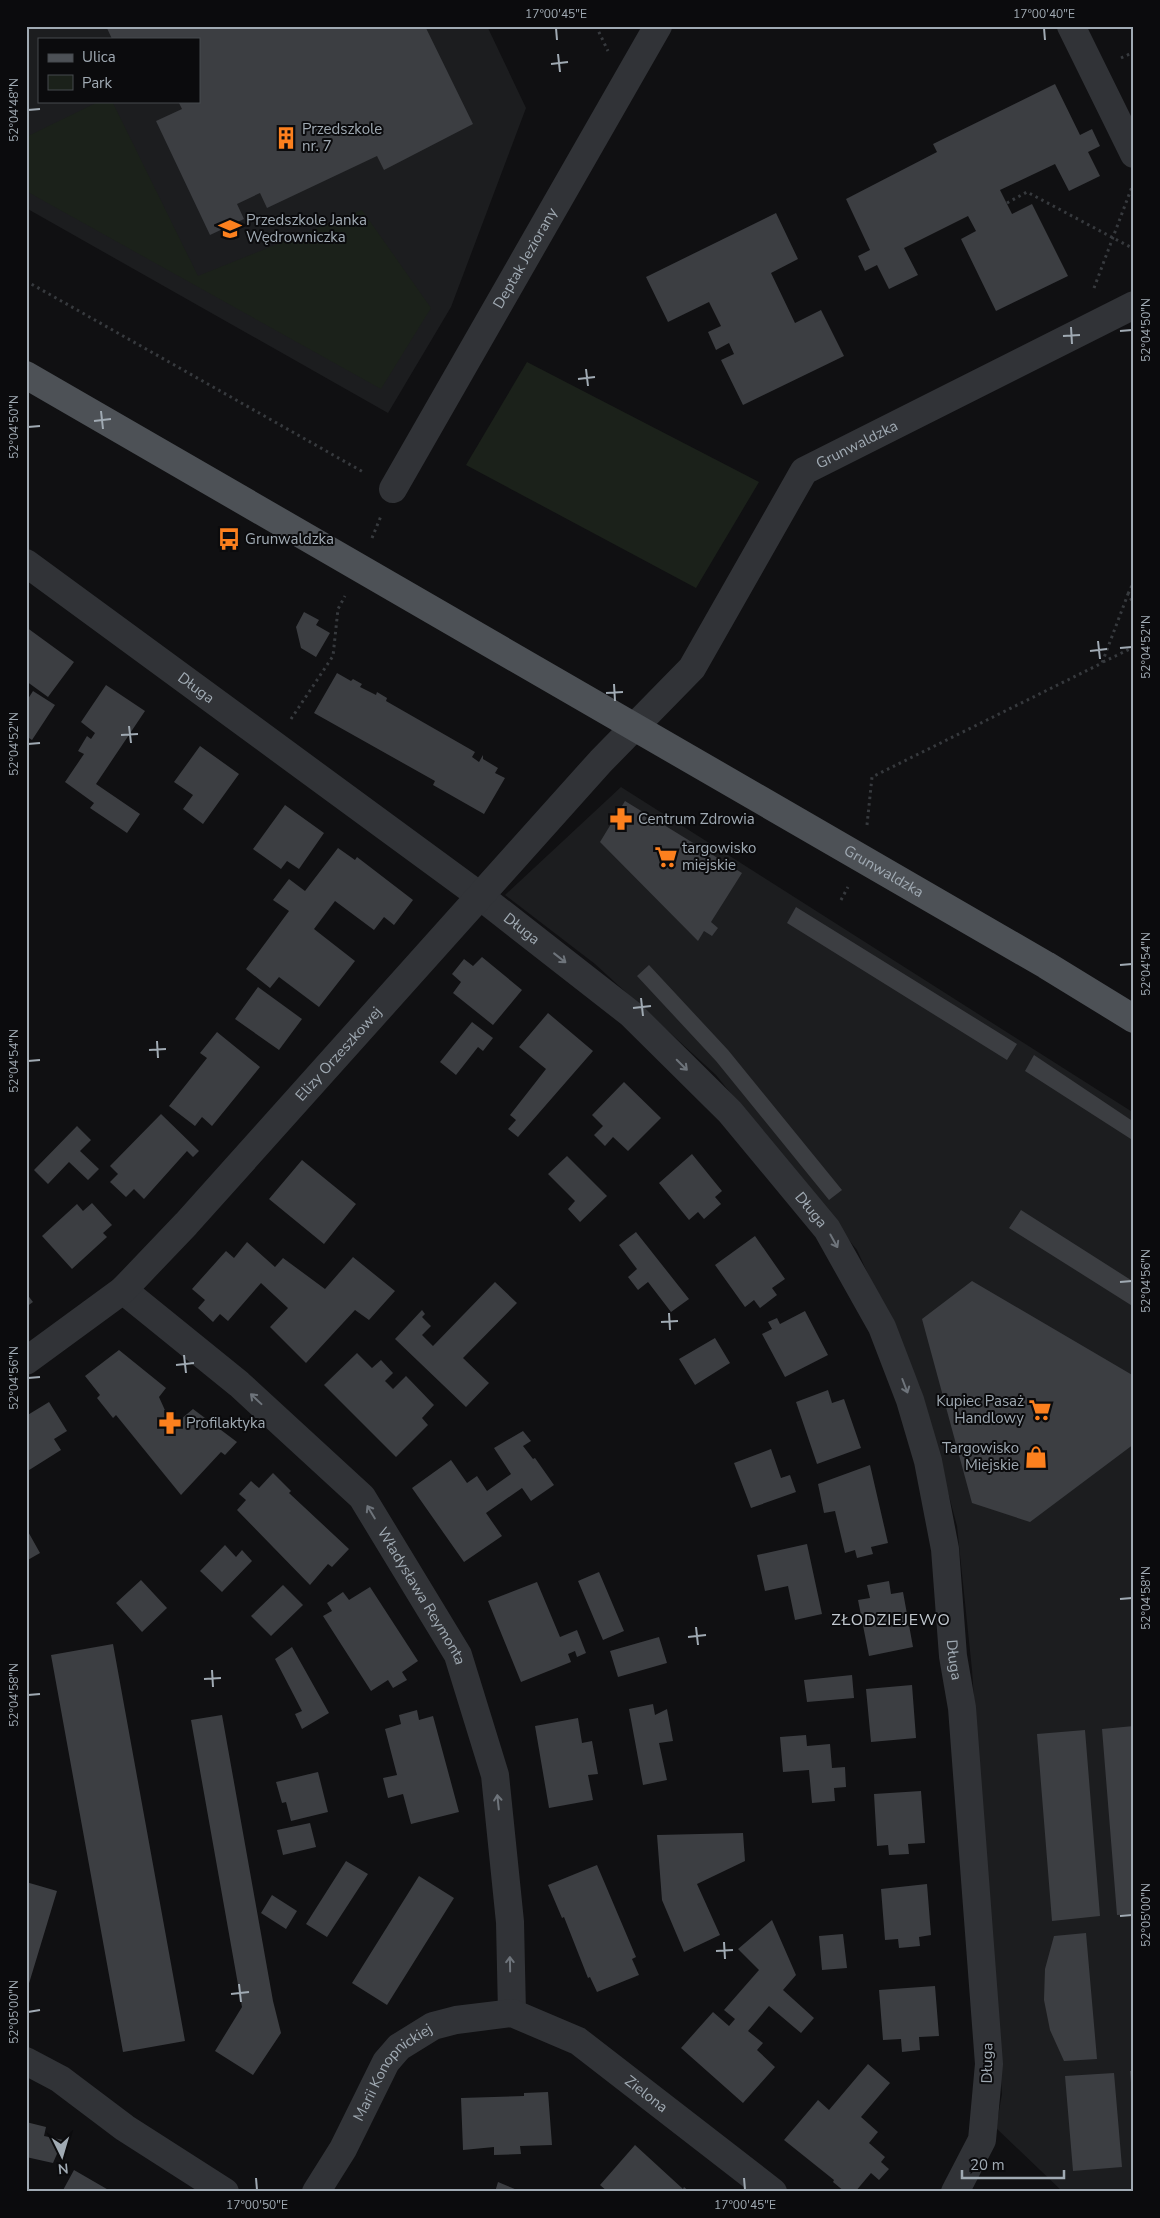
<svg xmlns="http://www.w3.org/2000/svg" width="1160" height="2218" font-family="'Nunito Sans',sans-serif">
<rect width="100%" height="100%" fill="#101012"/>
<path fill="#1c1d1f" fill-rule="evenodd" d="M26,26H487L526,108L451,307L388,413L26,208ZM39,39H199V101H39Z
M621,787L1134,1113V2192H1063L996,2128L1002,2094L972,1670L957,1526L920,1387L857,1250L716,1075L595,964L505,895Z"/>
<path fill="#1b211a" d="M100,101H112L198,276L362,210L431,308L381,389L26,191V137Z
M527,362L759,482L696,588L466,465Z"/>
<path fill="#3c3e42" d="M106,26H425L473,124L384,170L377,156L267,208L260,193L237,204L244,219L210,235L156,121L182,109L178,101H199V39H112Z
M1055,84L1080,135L1092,129L1100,146L1088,152L1100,176L1069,191L1055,164L1000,190L1012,214L1032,204L1068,276L996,311L961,239L976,231L968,216L904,248L918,275L889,289L877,265L865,271L858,256L870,250L846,199L937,152L933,144Z
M776,213L798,259L771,273L795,323L821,310L844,356L743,405L721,360L734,354L729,343L716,350L708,332L721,326L709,302L668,322L646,277Z
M304,612L319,620L316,625L330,633L316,657L301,648L296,627Z
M26,627L74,662L48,697L26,681Z
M337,673L351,681L353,679L362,684L360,687L376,695L377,692L387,698L386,701L475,752L472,757L479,762L483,755V759L498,768L495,773L505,778L484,814L433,785L435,781L314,713Z
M106,685L145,711L96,784L140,814L127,833L90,808L94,803L65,782L84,754L78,751L87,736L91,739L95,733L81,722Z
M33,691L55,705L32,740L26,736V702Z
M200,746L239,774L203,824L183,809L193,795L174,782Z
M625,801L742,873L711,922L718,928L712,936L704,931L698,941L600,842Z
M285,805L324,833L299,869L287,861L281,869L253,849Z
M338,848L355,860L357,857L413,900L394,925L384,917L374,930L335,901L314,929L355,961L319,1007L279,977L270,988L246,969L289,911L273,900L289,879L305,891Z
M796,907L1017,1044L1007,1060L787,923Z
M482,957L522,990L493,1025L453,993L461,982L452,974L464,959L473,966Z
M649,965L728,1050L842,1190L829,1200L716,1061L637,976Z
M258,987L302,1019L279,1050L235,1019Z
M548,1013L593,1051L518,1137L508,1129L516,1120L510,1115L546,1069L519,1047Z
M472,1022L493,1038L483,1051L478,1047L456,1075L440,1062Z
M217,1032L260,1067L212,1126L202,1117L195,1126L169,1106L207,1058L200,1053Z
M1034,1055L1134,1122V1141L1025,1071Z
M624,1082L661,1118L628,1151L613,1137L605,1146L594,1135L603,1126L592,1115Z
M161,1114L199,1151L193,1157L187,1151L144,1199L134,1189L126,1197L110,1182L118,1174L110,1166Z
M77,1126L91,1140L80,1151L99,1169L88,1180L69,1162L48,1184L34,1170Z
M692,1154L722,1191L715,1197L721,1204L704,1219L698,1212L689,1220L659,1183Z
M567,1156L607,1196L580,1222L568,1209L575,1201L548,1174Z
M302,1160L356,1204L324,1244L269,1199Z
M92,1203L112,1225L103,1233L107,1237L72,1269L42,1236L77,1204L83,1211Z
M1021,1210L1134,1282V1307L1009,1228Z
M636,1232L689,1299L671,1312L648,1282L638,1290L628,1277L637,1269L619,1245Z
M755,1236L785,1279L772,1288L777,1295L760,1308L754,1300L745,1307L715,1265Z
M247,1242L275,1267L283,1258L325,1289L353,1257L395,1291L369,1320L355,1310L306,1363L270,1327L288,1308L261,1283L228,1321L220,1314L213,1322L198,1308L205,1300L192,1289L226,1251L234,1258Z
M972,1281L1134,1376V1444L1030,1522L972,1503L922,1319Z
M495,1282L517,1303L463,1358L489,1383L466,1407L395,1339L422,1310L425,1314L422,1317L431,1326L422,1335L433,1346Z
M26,1293L33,1302L26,1307Z
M805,1311L828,1355L785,1377L762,1334L772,1329L768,1322L777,1318L780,1324Z
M715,1338L730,1363L695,1385L679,1359Z
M119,1350L166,1388L159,1397L168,1417L175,1424L193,1409L237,1442L225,1455L221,1452L181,1495L116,1415L113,1418L97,1398L100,1395L85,1376Z
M357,1353L372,1368L381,1360L393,1373L385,1381L393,1389L406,1376L434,1405L422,1418L428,1425L396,1457L324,1385Z
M828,1390L832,1403L844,1399L861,1448L817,1464L796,1402Z
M49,1402L67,1431L54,1439L61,1450L26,1472V1416Z
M523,1431L531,1441L523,1446L533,1459L535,1458L554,1485L531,1501L522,1488L486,1513L502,1536L464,1562L412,1488L451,1460L467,1483L477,1476L487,1491L511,1474L494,1448Z
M771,1449L781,1478L790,1475L796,1492L751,1508L734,1463Z
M870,1465L888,1543L871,1547L873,1554L857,1558L855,1550L845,1553L835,1511L824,1513L818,1484Z
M273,1473L291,1491L289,1493L349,1549L332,1567L328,1564L310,1585L237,1510L246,1500L239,1494L251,1481L259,1488Z
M26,1528L40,1553L26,1561Z
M807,1544L822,1614L795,1620L788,1586L765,1591L757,1555Z
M225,1545L236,1557L242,1550L252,1561L222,1592L200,1571Z
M599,1572L624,1631L603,1640L578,1581Z
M141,1580L167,1608L142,1632L116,1603Z
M889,1581L891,1594L903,1592L913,1647L869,1656L858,1600L870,1598L867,1585Z
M537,1582L560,1637L577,1630L586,1653L577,1657L575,1651L568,1654L571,1662L521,1682L488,1601Z
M283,1585L303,1605L271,1636L251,1616Z
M370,1587L418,1661L402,1672L407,1680L393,1688L388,1680L371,1691L323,1616L332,1611L327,1603L343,1592L349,1600Z
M659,1637L667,1663L618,1677L610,1651Z
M113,1644L185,2041L123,2052L51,1655Z
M292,1647L329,1713L302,1729L295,1714L302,1711L275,1659Z
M852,1675L854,1698L807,1702L804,1680Z
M912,1685L916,1738L871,1742L866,1689Z
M653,1704L655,1715L667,1709L673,1741L659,1743L667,1780L643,1785L629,1709Z
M417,1710L419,1720L433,1716L459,1812L411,1824L403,1794L388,1798L383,1778L397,1775L385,1729L401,1724L399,1715Z
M222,1715L273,2001L281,2033L253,2075L215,2051L242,2007L191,1720Z
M578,1718L582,1743L592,1741L598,1774L588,1775L593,1800L549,1808L535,1726Z
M1134,1726V1914L1117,1915L1102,1729Z
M1085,1730L1100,1916L1052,1921L1037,1734Z
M806,1735L807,1746L830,1744L832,1768L845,1767L846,1787L834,1788L835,1801L812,1803L809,1770L783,1772L780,1737Z
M318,1772L328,1812L291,1821L286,1802L282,1803L276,1782Z
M921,1791L925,1843L908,1844L909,1854L889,1855L888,1845L877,1846L874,1794Z
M310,1823L316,1847L283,1855L277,1830Z
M743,1833L745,1861L697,1884L720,1935L684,1952L662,1900L657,1835Z
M346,1861L368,1874L327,1937L306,1924Z
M597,1865L636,1957L632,1959L639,1975L597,1992L590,1977L588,1978L564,1917L562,1918L548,1885Z
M419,1876L454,1898L387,2005L352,1983Z
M26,1882L57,1891L27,1990H26Z
M927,1884L931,1935L919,1937L920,1946L899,1948L898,1939L885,1940L881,1889Z
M272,1895L297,1911L286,1929L261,1913Z
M772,1920L796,1975L783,1990L814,2018L801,2033L769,2006L748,2031L763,2043L757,2050L775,2067L743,2103L681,2048L713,2012L729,2026L735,2019L724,2010L759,1970L738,1949Z
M1086,1933L1097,2059L1064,2061L1050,2030L1044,2000L1045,1969L1054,1936Z
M843,1934L847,1968L822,1970L819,1936Z
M935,1986L939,2036L919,2037L920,2050L902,2052L901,2039L883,2040L879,1990Z
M868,2064L890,2083L861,2117L878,2132L869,2143L885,2157L881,2162L889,2169L879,2180L871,2173L855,2192H845L833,2182L834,2180L784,2140L818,2100L829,2110Z
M1130,2071H1134V2094H1132Z
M1114,2073L1122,2167L1073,2171L1065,2076Z
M548,2092L552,2145L520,2146L521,2154L494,2155V2147L463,2150L461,2098L524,2096V2093Z
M26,2122L46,2127L44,2136L63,2140L53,2163L26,2157Z
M635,2145L683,2189L684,2187L690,2192H608L600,2185Z
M74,2170L112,2192H62Z
M498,2182L522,2192H495Z"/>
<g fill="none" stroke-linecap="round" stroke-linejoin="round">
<path stroke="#373a3e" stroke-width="3" stroke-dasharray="2.5 4" stroke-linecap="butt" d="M596,26L608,51
M1121,58L1134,52
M1007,203L1027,192L1134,249
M26,281L365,473
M1094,288L1133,184
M372,538L381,516
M1128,594L1134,581
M1103,662L1134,647
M291,719L333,656L338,609L345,596
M867,825L872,777L1102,663L1128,594L1134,604
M841,900L848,887"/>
<g stroke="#313337" stroke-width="28">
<path d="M1071,26L1134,154"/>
<path id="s1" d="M393,489L658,26"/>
<path id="s2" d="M26,563L480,896L631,1014L730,1112L827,1229L882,1327L910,1400L928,1461L945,1549L953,1656L962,1708L989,2064L982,2140L955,2192"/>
<path id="s3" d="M123,1290L239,1384L362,1497L458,1655L495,1775L510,1922L512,2013"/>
<path id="s4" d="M26,1361L123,1290L186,1224L601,761L692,668L804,471L1134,305"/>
<path d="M26,2061L60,2079L125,2128L225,2192"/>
<path id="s5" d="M316,2192L343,2149L386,2062L399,2047L433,2026L456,2020L512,2013L578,2041L773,2192"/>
</g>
<path stroke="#4d5156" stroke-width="28" id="s6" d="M26,375L1046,965L1134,1019"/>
</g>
<defs><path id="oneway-shaft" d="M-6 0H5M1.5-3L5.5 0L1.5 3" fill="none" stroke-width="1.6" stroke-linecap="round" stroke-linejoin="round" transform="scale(1.25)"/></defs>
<g stroke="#6e747b">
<use href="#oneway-shaft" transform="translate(560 958) rotate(38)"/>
<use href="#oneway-shaft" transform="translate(682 1065) rotate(45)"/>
<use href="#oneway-shaft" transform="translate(834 1241) rotate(61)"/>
<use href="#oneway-shaft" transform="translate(905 1386) rotate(69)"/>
<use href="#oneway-shaft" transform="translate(256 1399) rotate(-137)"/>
<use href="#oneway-shaft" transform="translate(371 1512) rotate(-121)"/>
<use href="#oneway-shaft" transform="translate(498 1802) rotate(-96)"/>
<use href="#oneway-shaft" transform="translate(510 1964) rotate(-91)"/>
</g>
<path fill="none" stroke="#a0aab3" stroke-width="2" d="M556,28L557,40M1044,28L1045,40M558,54L560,72M551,64L568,62M28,110L40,109M1071,327L1072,344M1120,331L1132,330M1063,336L1080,335M586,369L588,386M578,379L595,377M101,411L103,429M94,421L111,419M28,427L40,426M1098,641L1100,659M1120,648L1132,647M1090,651L1107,649M614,684L615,701M606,693L623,692M129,726L131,743M121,735L138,734M28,744L40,743M1120,965L1132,964M641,998L643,1016M633,1008L651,1006M157,1041L158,1058M149,1050L166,1049M28,1061L40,1060M1120,1282L1132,1281M669,1313L670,1330M661,1322L678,1321M184,1355L186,1373M176,1365L194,1363M28,1378L40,1377M1120,1599L1132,1598M696,1627L698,1645M688,1637L706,1635M212,1670L213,1687M204,1679L221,1678M28,1695L40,1694M1120,1916L1132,1915M724,1942L725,1959M716,1951L733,1950M239,1984L241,2002M231,1994L249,1992M28,2012L40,2010M256,2178L257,2190M744,2178L745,2190"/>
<defs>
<symbol id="building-bare" viewBox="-9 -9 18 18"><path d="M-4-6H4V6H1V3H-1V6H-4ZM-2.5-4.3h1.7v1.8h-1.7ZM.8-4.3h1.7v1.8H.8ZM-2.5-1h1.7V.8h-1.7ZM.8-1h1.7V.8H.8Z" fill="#fc801e" stroke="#0b0b0d" stroke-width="2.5" paint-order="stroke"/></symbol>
<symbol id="school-bare" viewBox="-9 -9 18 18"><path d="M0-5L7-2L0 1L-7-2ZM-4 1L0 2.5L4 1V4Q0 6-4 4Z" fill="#fc801e" stroke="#0b0b0d" stroke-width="2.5" paint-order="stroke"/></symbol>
<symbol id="bus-bare" viewBox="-9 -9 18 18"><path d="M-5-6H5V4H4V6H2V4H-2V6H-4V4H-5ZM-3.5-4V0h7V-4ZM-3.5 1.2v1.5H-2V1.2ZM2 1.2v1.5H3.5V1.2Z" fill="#fc801e" stroke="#0b0b0d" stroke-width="2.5" paint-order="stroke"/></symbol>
<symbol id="pharmacy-bare" viewBox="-9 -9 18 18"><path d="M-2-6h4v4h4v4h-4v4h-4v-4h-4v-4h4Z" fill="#fc801e" stroke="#0b0b0d" stroke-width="2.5" paint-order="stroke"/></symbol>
<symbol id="supermarket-bare" viewBox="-9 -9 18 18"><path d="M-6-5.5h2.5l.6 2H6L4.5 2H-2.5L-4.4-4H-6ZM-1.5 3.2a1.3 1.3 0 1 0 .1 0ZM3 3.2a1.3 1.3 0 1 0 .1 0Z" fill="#fc801e" stroke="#0b0b0d" stroke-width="2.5" paint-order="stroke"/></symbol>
<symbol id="shop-bare" viewBox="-9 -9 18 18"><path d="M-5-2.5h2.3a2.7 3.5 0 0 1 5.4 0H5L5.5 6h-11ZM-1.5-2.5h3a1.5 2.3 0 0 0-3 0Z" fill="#fc801e" stroke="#0b0b0d" stroke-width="2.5" paint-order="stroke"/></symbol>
</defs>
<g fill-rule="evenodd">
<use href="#building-bare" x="270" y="122" width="32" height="32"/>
<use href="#school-bare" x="214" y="213" width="32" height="32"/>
<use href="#bus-bare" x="213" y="523" width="32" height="32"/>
<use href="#pharmacy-bare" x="605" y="803" width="32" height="32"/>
<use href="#supermarket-bare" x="650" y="841" width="32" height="32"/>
<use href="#supermarket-bare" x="1024" y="1394" width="32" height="32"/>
<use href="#pharmacy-bare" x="154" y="1407" width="32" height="32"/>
<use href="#shop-bare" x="1020" y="1441" width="32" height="32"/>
</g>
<g text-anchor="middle" stroke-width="4" stroke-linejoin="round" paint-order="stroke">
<g font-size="15" fill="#a0aab3" stroke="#0b0b0d" text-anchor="start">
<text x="302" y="134">Przedszkole<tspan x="302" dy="17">nr. 7</tspan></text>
<text x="246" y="225">Przedszkole Janka<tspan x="246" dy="17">Wędrowniczka</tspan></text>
<text x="245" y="544">Grunwaldzka</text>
<text x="638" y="824">Centrum Zdrowia</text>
<text x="682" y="853">targowisko<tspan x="682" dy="17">miejskie</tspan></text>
<text x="1024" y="1406" text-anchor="end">Kupiec Pasaż<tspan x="1024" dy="17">Handlowy</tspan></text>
<text x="186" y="1428">Profilaktyka</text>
<text x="1019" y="1453" text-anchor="end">Targowisko<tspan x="1019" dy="17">Miejskie</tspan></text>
</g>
<g font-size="15" fill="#a0aab3" stroke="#0b0b0d">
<text dy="5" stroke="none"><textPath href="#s1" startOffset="266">Deptak Jeziorany</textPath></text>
<text dy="5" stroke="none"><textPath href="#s4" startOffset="1249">Grunwaldzka</textPath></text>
<text dy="5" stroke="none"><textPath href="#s2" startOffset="211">Długa</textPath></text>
<text dy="5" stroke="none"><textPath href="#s6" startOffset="991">Grunwaldzka</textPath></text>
<text dy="5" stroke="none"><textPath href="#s2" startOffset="616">Długa</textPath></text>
<text dy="5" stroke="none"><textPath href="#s4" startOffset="440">Elizy Orzeszkowej</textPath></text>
<text dy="5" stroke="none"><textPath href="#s2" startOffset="1021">Długa</textPath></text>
<text dy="5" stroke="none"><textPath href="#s3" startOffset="432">Władysława Reymonta</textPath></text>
<text dy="5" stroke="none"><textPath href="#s2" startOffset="1501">Długa</textPath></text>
<text transform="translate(987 2063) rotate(-89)" y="5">Długa</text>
<text dy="5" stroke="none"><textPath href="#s5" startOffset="144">Marii Konopnickiej</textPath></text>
<text dy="5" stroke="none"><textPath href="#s5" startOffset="446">Zielona</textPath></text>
</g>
<g font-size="16" letter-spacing="1" fill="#c1c8cf" stroke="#0b0b0d">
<text x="891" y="1625">ZŁODZIEJEWO</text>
</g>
</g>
<rect width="1160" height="2218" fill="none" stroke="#0b0b0d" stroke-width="55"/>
<rect x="38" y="38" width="162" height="65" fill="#0b0b0d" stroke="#474b4f"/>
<rect x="48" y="54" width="25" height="8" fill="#4d5156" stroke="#474b4f"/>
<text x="82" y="62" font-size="15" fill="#a0aab3">Ulica</text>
<rect x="48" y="75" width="25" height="15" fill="#1b211a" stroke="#474b4f"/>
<text x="82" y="88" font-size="15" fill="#a0aab3">Park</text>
<g transform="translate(62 2156) rotate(175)" stroke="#0b0b0d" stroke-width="4" paint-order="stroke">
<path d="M0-4L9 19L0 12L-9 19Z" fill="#a0aab3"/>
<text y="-8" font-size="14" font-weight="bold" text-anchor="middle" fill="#a0aab3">N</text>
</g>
<path d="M962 2170v8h102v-8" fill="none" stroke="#a0aab3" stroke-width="2.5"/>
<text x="970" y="2170" font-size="15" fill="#a0aab3" stroke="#0b0b0d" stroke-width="4" paint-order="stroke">20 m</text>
<rect x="28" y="28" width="1104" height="2162" fill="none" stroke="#a0aab3" stroke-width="2"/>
<g font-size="12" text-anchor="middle" fill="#a0aab3">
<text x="556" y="18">17°00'45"E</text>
<text x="1044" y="18">17°00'40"E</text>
<text transform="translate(14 110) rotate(-90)" y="4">52°04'48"N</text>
<text transform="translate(1146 330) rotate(-90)" y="4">52°04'50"N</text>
<text transform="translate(14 427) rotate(-90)" y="4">52°04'50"N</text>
<text transform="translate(1146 647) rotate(-90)" y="4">52°04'52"N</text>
<text transform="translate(14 744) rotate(-90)" y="4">52°04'52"N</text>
<text transform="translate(1146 964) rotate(-90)" y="4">52°04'54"N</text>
<text transform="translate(14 1061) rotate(-90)" y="4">52°04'54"N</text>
<text transform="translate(1146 1281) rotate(-90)" y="4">52°04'56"N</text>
<text transform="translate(14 1378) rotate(-90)" y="4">52°04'56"N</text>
<text transform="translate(1146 1598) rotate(-90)" y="4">52°04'58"N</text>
<text transform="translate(14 1695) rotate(-90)" y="4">52°04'58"N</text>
<text transform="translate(1146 1915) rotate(-90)" y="4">52°05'00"N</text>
<text transform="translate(14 2012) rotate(-90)" y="4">52°05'00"N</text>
<text x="257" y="2209">17°00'50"E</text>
<text x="745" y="2209">17°00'45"E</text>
</g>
</svg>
